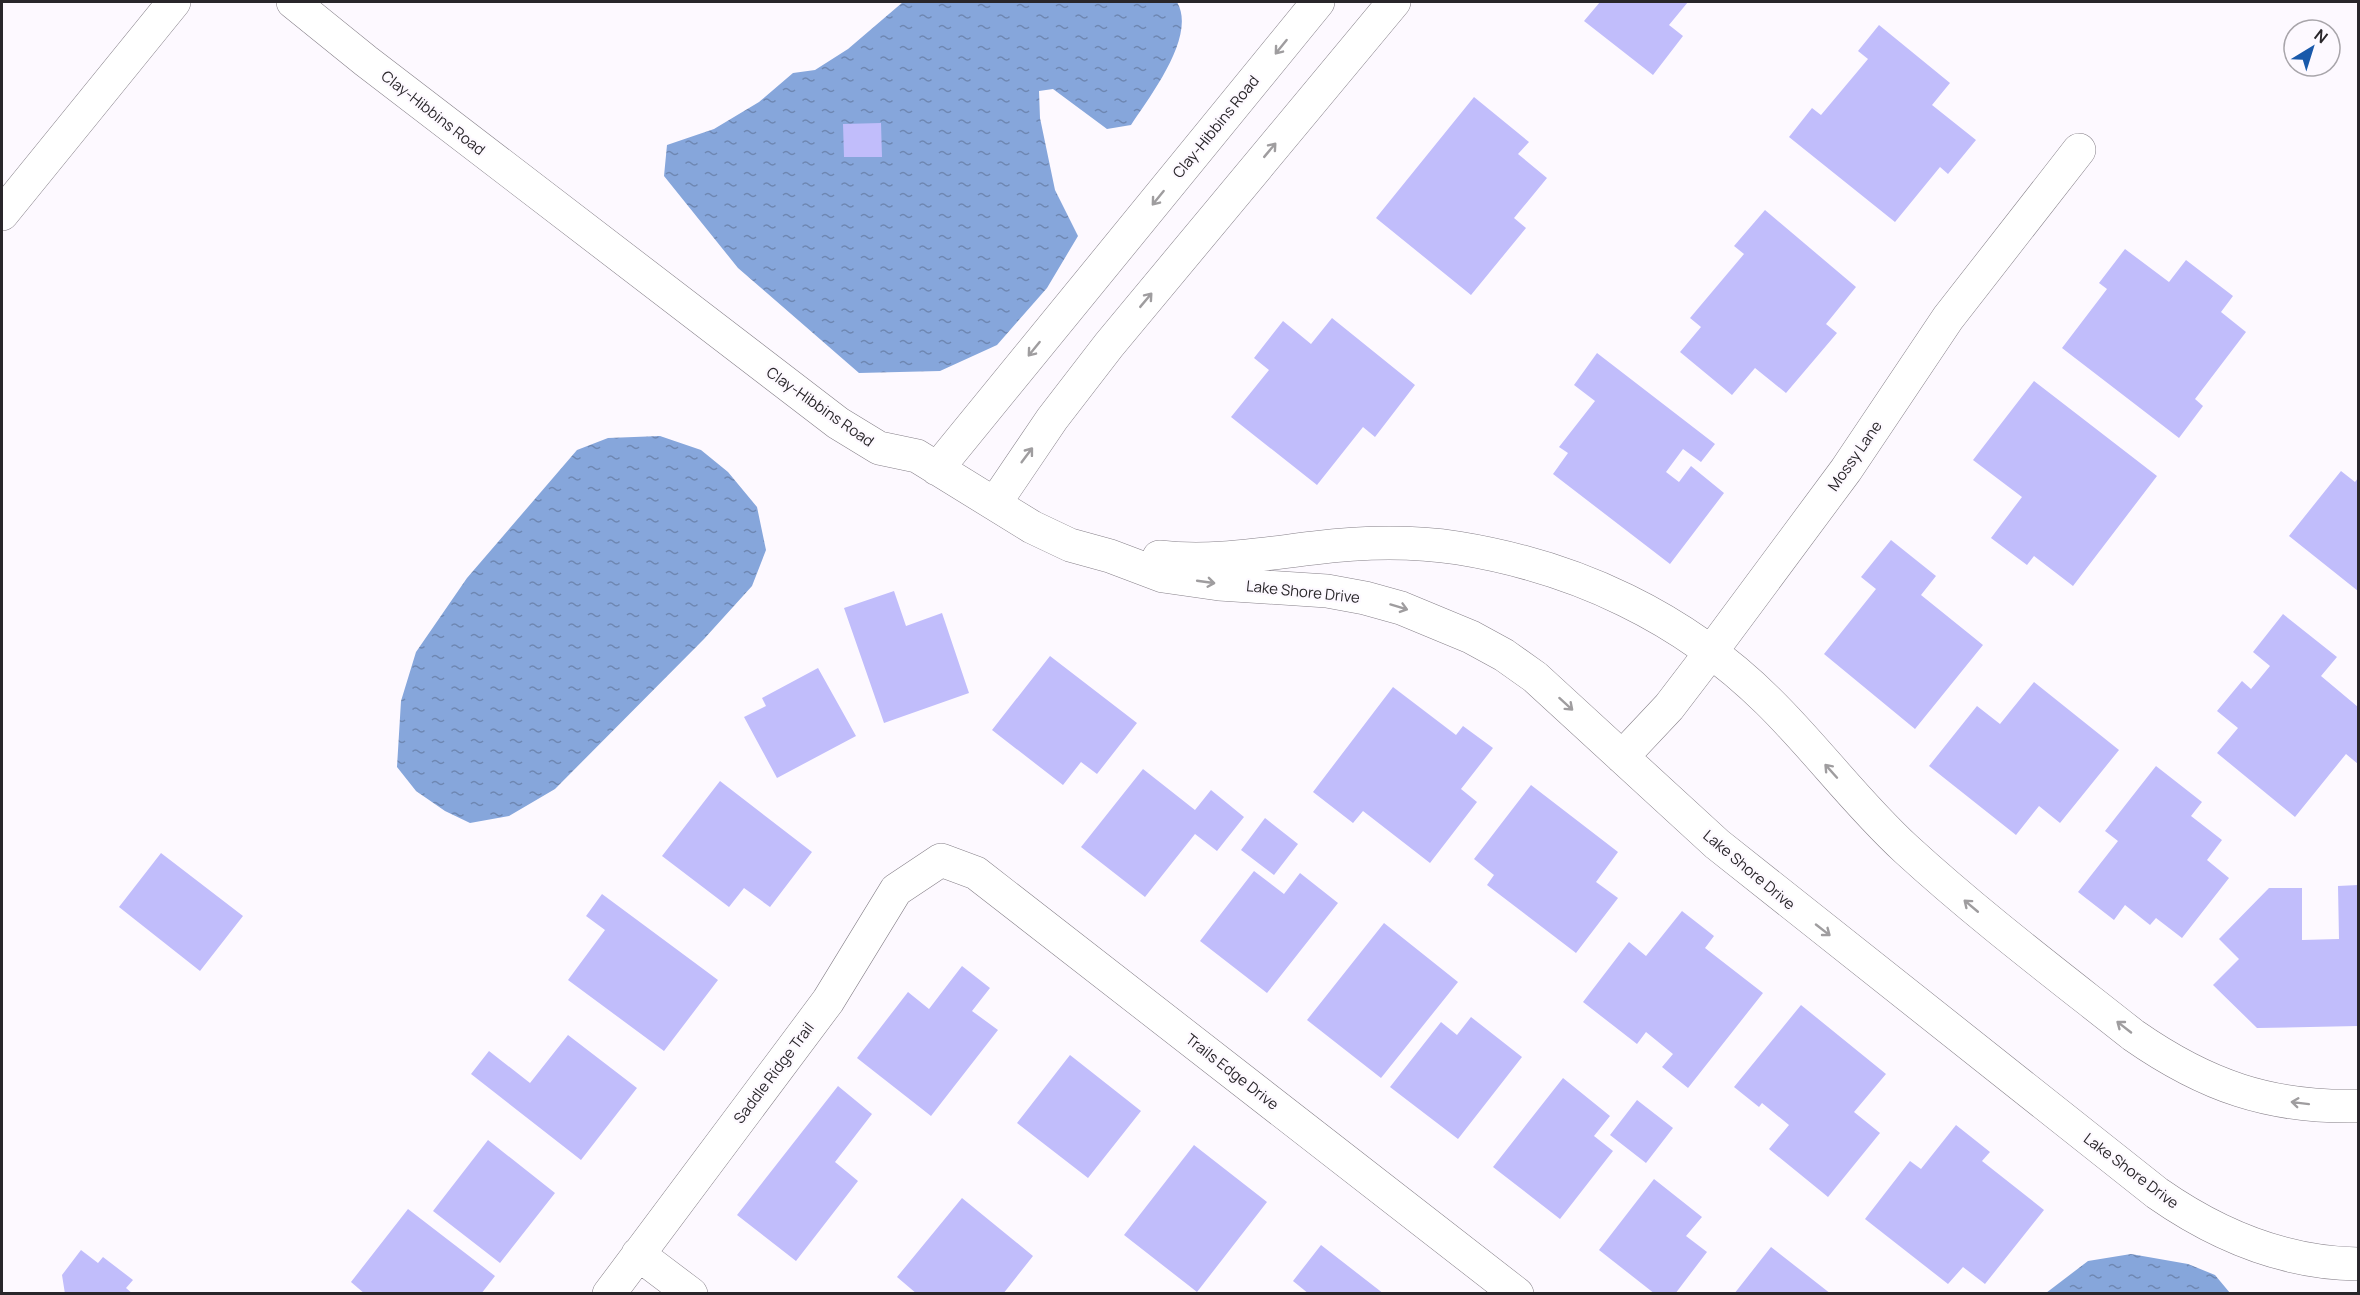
<svg xmlns="http://www.w3.org/2000/svg" width="2360" height="1295" font-family="Manrope,sans-serif">
<defs>
<pattern id="water-ripples" width="26" height="14" patternUnits="userSpaceOnUse" patternTransform="scale(1.5)"><rect width="26" height="14" fill="#86a6db"/><path d="M2 4q2-2 4 0t4 0M15 11q2-2 4 0t4 0" fill="none" stroke="#6e87b2"/></pattern>
</defs>
<rect width="100%" height="100%" fill="#fdf9ff"/>
<path fill="url(#water-ripples)" d="M903,2H1177C1197,36 1150,96 1131,125L1107,129L1053,89L1039,91L1040,118L1055,190L1078,236L1047,288L997,345L940,371L859,373L738,268L664,176L667,145L714,129L759,102L793,73L815,70L848,49Z
M660,436L701,450L728,472L757,507L766,550L752,586L704,639L555,789L509,816L470,823L445,811L416,791L397,767L401,701L416,652L467,578L577,450L608,438Z
M2131,1254L2188,1264L2215,1275L2230,1293H2046L2088,1261Z"/>
<path fill="#c1bdfb" d="M1600,2H1688L1669,25L1683,36L1653,75L1584,21Z
M1879,25L1950,83L1932,105L1976,140L1948,174L1940,167L1895,222L1789,137L1812,108L1821,115L1868,59L1858,51Z
M1474,97L1529,142L1518,154L1547,178L1514,218L1526,228L1471,295L1376,218Z
M881,123L882,157H844L843,124Z
M1765,210L1856,287L1826,324L1837,333L1786,393L1755,368L1732,395L1680,352L1701,327L1690,318L1744,254L1734,246Z
M2125,249L2169,282L2186,260L2233,296L2221,312L2246,332L2195,399L2203,406L2179,438L2062,348L2107,289L2099,283Z
M1332,318L1415,385L1375,437L1363,427L1317,485L1231,417L1269,370L1254,358L1283,321L1311,344Z
M1597,353L1715,444L1701,462L1683,449L1666,472L1679,482L1691,466L1724,493L1670,564L1553,474L1568,453L1559,447L1595,401L1574,385Z
M2034,381L2157,476L2073,586L2034,556L2027,565L1991,538L2022,497L1973,460Z
M2341,471L2355,482L2358,478V591L2289,536Z
M1891,540L1936,576L1921,595L1983,645L1915,729L1824,654L1876,589L1861,577Z
M894,591L906,626L942,613L969,693L884,723L844,608Z
M2283,614L2337,657L2321,676L2358,707V764L2346,754L2295,817L2217,753L2238,728L2217,711L2242,681L2251,689L2270,666L2253,652Z
M1050,656L1137,723L1097,774L1081,762L1063,785L992,730Z
M818,668L856,736L777,778L744,717L766,706L762,698Z
M2034,682L2119,750L2060,823L2039,806L2016,835L1929,766L1977,706L2000,724Z
M1393,687L1456,735L1463,726L1493,748L1461,789L1477,802L1430,863L1363,811L1353,823L1313,792Z
M2156,766L2202,802L2191,816L2222,840L2207,860L2229,878L2182,938L2156,918L2150,925L2125,905L2114,920L2078,892L2118,841L2105,831Z
M1143,769L1195,810L1211,790L1244,817L1217,851L1195,834L1145,897L1081,847Z
M720,781L812,852L770,907L744,888L729,907L662,856Z
M1531,785L1618,852L1596,882L1618,898L1576,953L1487,885L1494,875L1474,859Z
M1265,818L1298,844L1274,875L1241,850Z
M161,853L243,916L200,971L119,907Z
M1254,871L1284,894L1300,873L1338,903L1267,993L1200,941Z
M2358,885V1026L2257,1028L2213,985L2239,959L2219,939L2269,888H2302V940L2339,939L2338,886Z
M602,894L718,980L664,1051L568,980L605,930L586,916Z
M1682,911L1714,936L1705,948L1763,993L1688,1088L1662,1067L1673,1054L1646,1032L1637,1044L1583,1002L1629,942L1646,956Z
M1384,923L1458,982L1381,1078L1307,1020Z
M962,966L990,988L972,1011L998,1030L931,1116L857,1058L908,992L929,1009Z
M1801,1005L1886,1074L1854,1112L1880,1133L1828,1197L1769,1149L1789,1125L1762,1103L1759,1107L1734,1087Z
M1471,1017L1522,1057L1458,1139L1390,1087L1441,1022L1457,1035Z
M568,1035L637,1088L581,1160L471,1074L489,1051L530,1083Z
M1070,1055L1141,1111L1088,1178L1017,1123Z
M1563,1078L1610,1116L1594,1136L1613,1151L1560,1219L1493,1167Z
M838,1086L872,1114L835,1162L858,1181L796,1261L737,1215Z
M1637,1100L1673,1128L1646,1163L1610,1135Z
M1956,1125L1990,1152L1982,1161L2044,1210L1985,1284L1963,1267L1948,1284L1865,1219L1910,1161L1921,1169Z
M488,1140L555,1193L500,1263L433,1211Z
M1194,1145L1267,1202L1197,1292L1124,1235Z
M1654,1179L1702,1217L1686,1236L1707,1252L1675,1294H1655L1599,1250Z
M962,1198L1033,1256L1003,1294H917L897,1277Z
M408,1209L495,1276L481,1294H365L351,1282Z
M1321,1245L1384,1294H1309L1293,1281Z
M1771,1247L1831,1294H1734Z
M81,1250L98,1263L103,1257L133,1280L126,1288L133,1294H65L62,1275Z"/>
<g fill="none" stroke-linecap="round" stroke-linejoin="round">
<defs>
<path id="minor" d="M293,2L366,61L838,423L879,448L917,456L1032,527L1070,545L1110,556L1163,576L1219,584L1327,591L1365,598L1401,608L1471,637L1504,655L1535,677L1717,844L2157,1193C2217,1235 2284,1263 2358,1264
M2,214L174,2
M937,469L1318,2
M995,503L1052,419L1109,345L1394,2
M1159,557C1212,563 1262,554 1314,548C1362,542 1411,541 1458,548C1576,567 1683,617 1768,701C1816,748 1856,803 1906,849C1978,915 2056,974 2133,1035C2206,1086 2270,1108 2358,1106
M1622,757L1669,707L1711,652L1846,470L1948,318L2079,150
M638,1254L691,1294
M609,1294L828,1001L896,890L941,860L976,873L1517,1294"/>
</defs>
<use href="#minor" stroke="#868089" stroke-width="34"/>
<use href="#minor" stroke="#fff" stroke-width="33"/>
</g>
<defs><path id="oneway-shaft" d="M-6 0H5M1.5-3L5.5 0L1.5 3" fill="none" stroke-width="1.6" stroke-linecap="round" stroke-linejoin="round" transform="scale(1.5)"/></defs>
<g stroke="#9f9d9f">
<use href="#oneway-shaft" transform="translate(1281 47) rotate(129)"/>
<use href="#oneway-shaft" transform="translate(1270 150) rotate(-50)"/>
<use href="#oneway-shaft" transform="translate(1158 198) rotate(129)"/>
<use href="#oneway-shaft" transform="translate(1146 300) rotate(-50)"/>
<use href="#oneway-shaft" transform="translate(1034 349) rotate(129)"/>
<use href="#oneway-shaft" transform="translate(1027 455) rotate(-53)"/>
<use href="#oneway-shaft" transform="translate(1206 582) rotate(8)"/>
<use href="#oneway-shaft" transform="translate(1399 607) rotate(17)"/>
<use href="#oneway-shaft" transform="translate(1566 704) rotate(42)"/>
<use href="#oneway-shaft" transform="translate(1831 771) rotate(-132)"/>
<use href="#oneway-shaft" transform="translate(1971 906) rotate(-140)"/>
<use href="#oneway-shaft" transform="translate(1823 930) rotate(38)"/>
<use href="#oneway-shaft" transform="translate(2124 1027) rotate(-142)"/>
<use href="#oneway-shaft" transform="translate(2300 1103) rotate(-173)"/>
</g>
<g text-anchor="middle" stroke-width="4.5" stroke-linejoin="round" paint-order="stroke">
<g font-size="15" fill="#29262a" stroke="#fdf9ff">
<text transform="translate(433 113) rotate(38)" y="5">Clay-Hibbins Road</text>
<text transform="translate(1216 127) rotate(-51)" y="5">Clay-Hibbins Road</text>
<text transform="translate(820 407) rotate(35)" y="5">Clay-Hibbins Road</text>
<text transform="translate(1855 456) rotate(-55)" y="5">Mossy Lane</text>
<text transform="translate(1303 592) rotate(6)" y="5">Lake Shore Drive</text>
<text transform="translate(1749 870) rotate(40)" y="5">Lake Shore Drive</text>
<text transform="translate(1232 1072) rotate(38)" y="5">Trails Edge Drive</text>
<text transform="translate(774 1073) rotate(-53)" y="5">Saddle Ridge Trail</text>
<text transform="translate(2131 1171) rotate(37)" y="5">Lake Shore Drive</text>
</g>
</g>
<rect width="2360" height="1295" fill="none" stroke="#29262a" stroke-width="6"/>
<g transform="translate(2312 48) rotate(38)"><circle r="28" fill="#fdf9ff" stroke="#a8a5aa" stroke-width="1.5"/>
<path d="M0-4.5L10 22L0 15L-10 22Z" fill="#1959aa"/>
<text y="-9" font-size="16" font-weight="bold" text-anchor="middle" fill="#29262a">N</text>
</g>
</svg>
